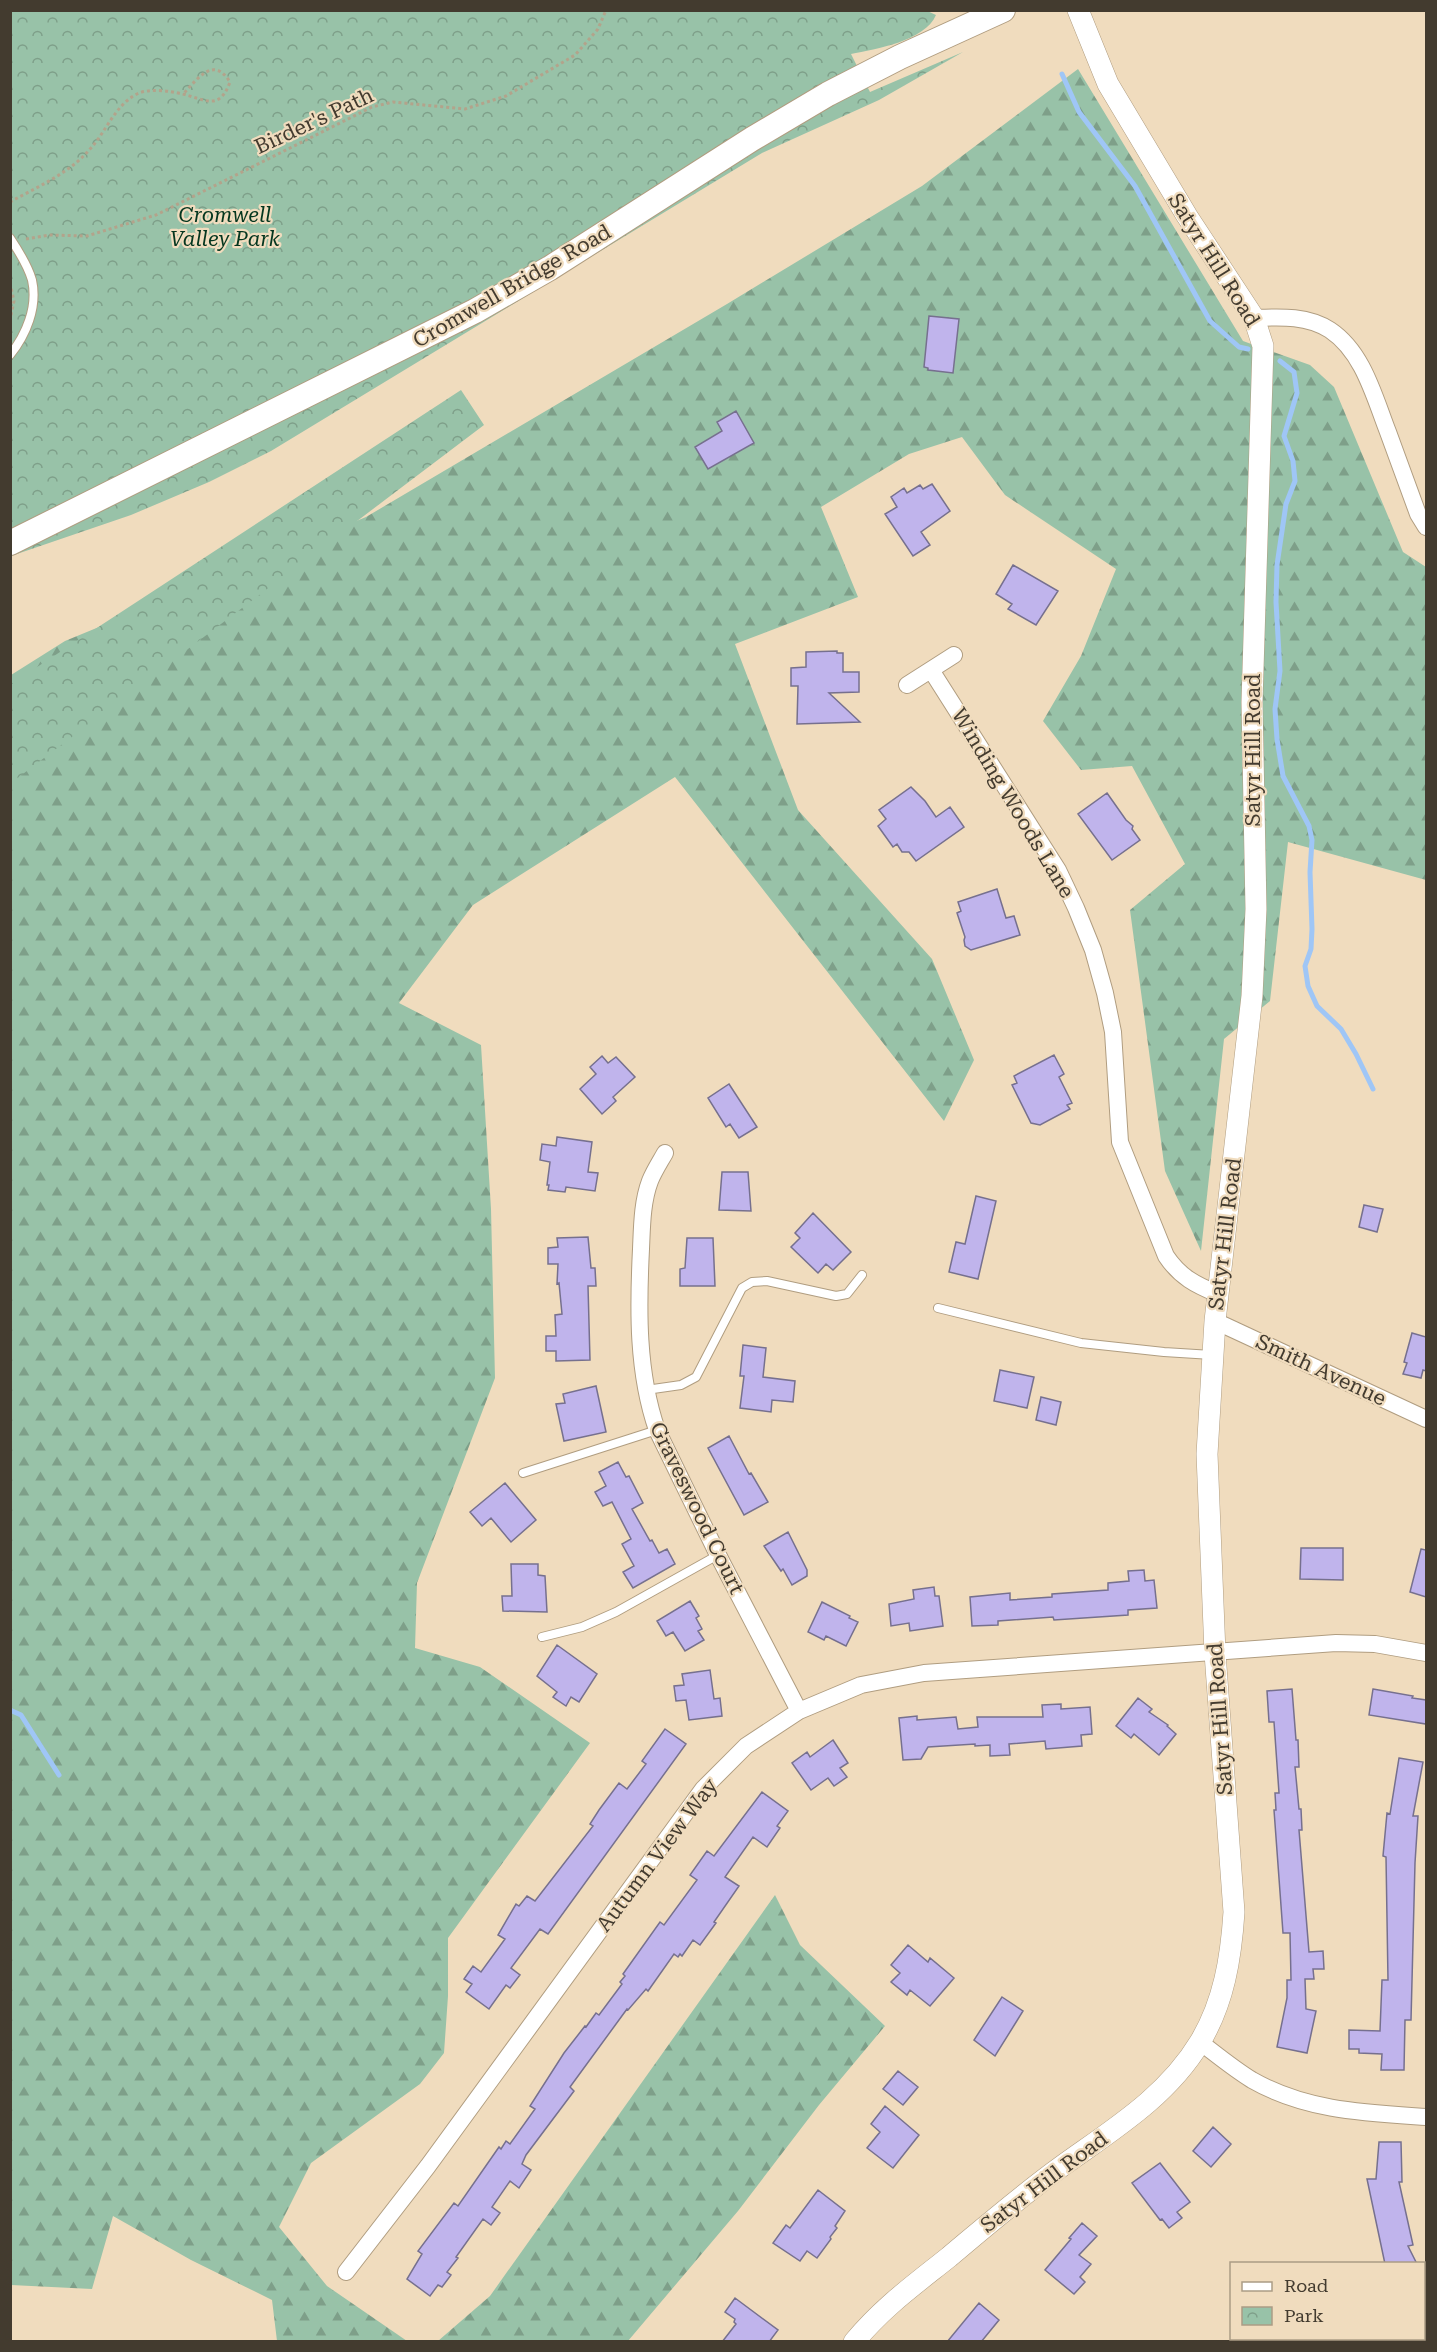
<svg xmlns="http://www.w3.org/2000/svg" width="1437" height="2352" font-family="'Roboto Serif',serif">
<defs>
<pattern id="forest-firs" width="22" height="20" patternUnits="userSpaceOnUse" patternTransform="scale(1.5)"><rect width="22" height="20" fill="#98c2a8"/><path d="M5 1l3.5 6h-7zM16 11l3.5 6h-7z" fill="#7e9f89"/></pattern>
<pattern id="park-crowns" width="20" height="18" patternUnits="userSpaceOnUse" patternTransform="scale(1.5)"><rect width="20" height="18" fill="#98c2a8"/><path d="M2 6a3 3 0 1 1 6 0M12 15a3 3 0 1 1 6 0" fill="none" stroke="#7e9f89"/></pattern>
</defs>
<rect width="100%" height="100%" fill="#f0dcbe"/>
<path fill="url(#forest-firs)" d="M1078,69L1243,341L1310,365L1334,387L1403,552L1426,567V880L1288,842L1270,1001L1224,1039L1201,1251L1165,1171L1130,910L1185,864L1132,766L1081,770L1043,721L1081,656L1116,569L1005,495L962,437L909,454L821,507L858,597L735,644L798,810L932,959L974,1060L944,1121L675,777L473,905L399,1003L481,1045L491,1209L495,1378L417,1583L415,1648L480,1667L590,1743L448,1938V1996L444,2053L420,2084L311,2163L279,2227L327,2286L407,2341H277L272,2300L191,2260L113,2216L92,2289L11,2285V675L65,641L366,517L727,304L922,186Z
M775,1895L800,1945L885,2026L819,2105L738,2211L628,2341H438L490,2296Z"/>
<path fill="url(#park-crowns)" d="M925,10L936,15C925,41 876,49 851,54L870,92L963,52L879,100L762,153L271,451L209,482L131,515L11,556L10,11Z
M461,390L484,425L11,783V684Z"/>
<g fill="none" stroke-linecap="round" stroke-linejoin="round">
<path stroke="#9fc6f6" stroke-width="5" d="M1062,74L1079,112L1135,186L1210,321L1239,347L1248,349
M1280,361L1294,372L1297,393L1284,436L1293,461L1295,481L1286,504L1277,565L1276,602L1280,671L1275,709L1277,739L1283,776L1309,826L1312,840L1310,872L1312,929L1311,949L1305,966L1308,986L1317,1006L1341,1029L1356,1054L1373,1089
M10,1710L21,1715L59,1775"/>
</g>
<path fill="#c0b4ec" stroke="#76708e" stroke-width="1.5" d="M929,316L959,319L953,373L928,370V368L924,367Z
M736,411L754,443L708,469L695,447L722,431L717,422Z
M932,484L950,511L921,532L930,545L913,556L885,514L897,507L891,497L904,488L907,493L920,485L923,489Z
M1013,565L1058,591L1036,625L1008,609L1012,604L996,594Z
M837,651V653H843V672H859V692L829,693L860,722L797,724L798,686H791V668L806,667V652Z
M911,787L925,801L936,817L950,807L964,827L916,861L909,852H902L897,844L893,847L878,826L886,819L879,810Z
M1107,793L1126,820L1133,826L1132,829L1140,840L1112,860L1078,814Z
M997,889L1006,918L1014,916L1020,935L971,950L965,946L964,940L965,937L957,913L961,911L958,902Z
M1054,1055L1064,1074L1059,1077L1072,1103L1067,1105L1070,1109L1040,1125L1031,1123L1012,1085L1017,1083L1014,1076Z
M602,1056L608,1063L616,1057L635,1077L613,1097L616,1101L602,1114L580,1089L596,1074L590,1067Z
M729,1084L757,1127L739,1138L730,1124L726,1127L708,1098Z
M557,1137L592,1142L588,1172L598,1173L595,1191L566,1187L565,1192L548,1190L549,1185H547L550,1162L540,1160L542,1144L556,1146Z
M722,1172H748L751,1211L719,1210Z
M976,1196L996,1201L978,1279L949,1272L956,1242L965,1244Z
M1364,1205L1383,1209L1377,1232L1359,1227Z
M813,1213L851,1252L833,1270L826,1264L818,1273L791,1247L800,1238L795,1233Z
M588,1237L591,1268H595L596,1286H588L590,1360L556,1361V1351H546V1336H556L555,1315L562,1314L559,1283L557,1284L558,1264H548V1248L558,1247L557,1238Z
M687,1238H713L715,1286H680V1269L685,1268Z
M1412,1333L1426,1337V1371L1423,1370L1421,1378L1403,1374L1407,1363L1404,1362Z
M743,1345L766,1348L763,1377L795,1381L793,1402L772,1400L771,1412L740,1408L744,1376H740Z
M1000,1370L1034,1377L1027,1408L994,1401Z
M596,1386L606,1432L564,1441L556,1404L565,1403L563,1394Z
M1041,1397L1061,1402L1056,1425L1036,1420Z
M729,1436L749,1474L751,1473L768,1502L744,1515L708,1448Z
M618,1462L626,1477L629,1476L643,1503L632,1509L650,1541L652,1540L659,1553L667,1549L675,1564L633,1588L623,1572L634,1566L622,1544L631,1539L612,1502L603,1506L595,1492L606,1486L599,1472Z
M505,1483L536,1520L511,1542L491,1518L482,1526L470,1512Z
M788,1532L807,1570V1576L792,1585L783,1569L781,1571L764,1546Z
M1301,1548H1343V1580L1300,1579Z
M1421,1549L1426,1550V1597L1410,1592Z
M511,1564H538V1575L545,1576L547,1612L503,1611L502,1596H512Z
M1144,1570L1145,1581L1154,1580L1157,1608L1128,1610V1615L1054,1620L1053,1617L998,1621V1625L972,1626L970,1597L1010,1593V1600L1052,1597V1594L1108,1590V1583L1129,1581L1128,1571Z
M934,1587L935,1596H939L943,1626L910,1631L909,1623L891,1626L889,1604L914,1599L913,1590Z
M690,1601L699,1616L696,1618L702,1629L698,1631L704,1640L685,1651L673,1632L666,1636L657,1621Z
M822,1602L850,1616L849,1618L858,1622L846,1646L826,1636L824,1640L808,1632Z
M557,1645L597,1674L579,1702L571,1697L566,1706L553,1697L557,1692L537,1676Z
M710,1670L714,1699L720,1698L722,1716L689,1720L686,1700L676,1701L674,1686L684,1685L682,1674Z
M1292,1689L1296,1740H1298L1299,1767H1295L1299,1809H1301L1302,1830H1299L1309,1952L1323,1951L1324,1969H1313L1314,1979H1305L1306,2009L1316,2011L1307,2053L1277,2047L1287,1998V1980H1291L1290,1933H1283L1274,1810H1276L1275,1793H1279L1274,1722H1269L1267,1691Z
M1373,1689L1413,1696L1412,1698L1426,1700V1724L1369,1715Z
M1138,1698L1152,1709L1149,1712L1168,1725L1167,1726L1176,1734L1159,1755L1134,1734L1131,1738L1116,1726Z
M1061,1704V1709L1090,1707L1092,1734L1081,1735L1082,1746L1046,1749L1045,1741L1009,1744L1010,1755L990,1756V1745L975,1746V1744L928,1747L921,1759L903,1760L899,1718L917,1716V1720L956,1717L958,1729L978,1727L977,1717H1043L1042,1705Z
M665,1729L686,1744L548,1934L540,1929L511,1968L520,1975L510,1988L506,1985L489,2009L466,1992L472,1984L464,1979L473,1966L481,1972L505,1939L498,1935L516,1904L519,1906L527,1896L535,1901L593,1826L590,1824L599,1810L619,1783L627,1789L646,1764L642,1761Z
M833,1740L848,1763L840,1768L847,1777L834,1786L828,1778L811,1790L792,1763L807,1752L810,1757Z
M1399,1758L1423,1762L1413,1816H1418L1415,1863L1411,2020H1405L1404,2070H1381L1382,2054L1359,2053V2049H1349V2030L1380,2031L1382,1980H1388L1386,1857L1383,1856L1387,1813L1390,1814Z
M762,1792L788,1811L777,1826L780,1828L767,1847L753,1837L725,1877L739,1886L714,1922L716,1923L700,1945L693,1940L682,1956L680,1954L678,1957L674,1954L648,1991L646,1989L628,2010L627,2009L570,2087L574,2091L526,2155L522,2164L531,2170L519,2188L510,2181L492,2207L500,2213L491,2225L483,2219L456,2257L458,2258L447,2272L451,2275L442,2287L438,2285L430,2296L407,2279L422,2254L418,2251L454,2203L458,2206L499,2147L501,2149L506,2141L510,2144L535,2109L530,2106L564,2053L585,2026L586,2027L596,2013L599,2015L622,1984L620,1982L625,1976L623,1974L660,1922L664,1925L697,1880L690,1875L707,1851L714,1856Z
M908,1945L928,1962L930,1958L954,1978L930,2006L910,1990L907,1995L891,1982L900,1973L891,1965Z
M1002,1997L1023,2011L995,2056L974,2040Z
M898,2071L918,2087L903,2105L883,2089Z
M885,2106L919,2135L893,2168L867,2148L880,2132L871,2124Z
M1213,2127L1231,2144L1211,2167L1193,2151Z
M1379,2142H1401L1402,2182H1399L1413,2245L1408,2246L1417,2264H1385L1367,2179H1376Z
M1160,2163L1190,2202L1177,2212L1182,2218L1169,2228L1162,2219L1160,2220L1132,2183Z
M818,2190L845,2211L835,2226L837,2228L830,2237L831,2239L817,2258L807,2251L800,2261L773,2243L786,2225L790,2228Z
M1082,2223L1097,2236L1079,2255L1091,2264L1080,2277L1085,2282L1074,2294L1045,2270L1071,2239L1069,2238Z
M735,2298L778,2330L769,2342H722L736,2324L734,2322L735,2319L725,2312Z
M979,2303L999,2320L981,2342H947Z"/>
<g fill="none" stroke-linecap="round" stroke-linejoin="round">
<defs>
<path id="service" d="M10,238C18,250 28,266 32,280C38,307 26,335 10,355
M938,1308L1081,1343L1164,1352L1212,1355
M646,1390L681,1385L696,1377L742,1288L752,1282L767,1281L836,1296L847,1294L862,1275
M523,1473L657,1430
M542,1637L582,1627L616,1612L718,1555"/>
<path id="minor" d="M1254,318C1279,317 1307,315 1330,330C1363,352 1374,396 1388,432C1398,459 1408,486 1418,514L1426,527
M931,670L1058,870L1076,908L1093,950L1105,993L1113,1032L1120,1142L1166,1256C1180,1277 1196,1285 1218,1294
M907,685L954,655
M665,1153C660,1162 654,1171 650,1181C642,1202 642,1227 641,1249C638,1309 637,1372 657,1430L718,1555L799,1711
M1215,1321L1426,1419
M1200,2042C1217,2055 1234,2069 1252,2080C1306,2111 1366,2113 1426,2117
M346,2272L428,2166L703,1789L746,1746L799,1711L861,1685L924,1673L1336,1643L1375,1644L1426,1653"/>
<path id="tertiary" d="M854,2342C883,2307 914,2285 949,2257C986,2226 1023,2194 1062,2166C1112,2130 1167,2097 1200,2042C1224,2002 1231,1958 1234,1912L1215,1653L1207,1454L1215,1321L1252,996L1256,909L1252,702L1263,346L1254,318L1187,216L1108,84L1078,10"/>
<path id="secondary" d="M10,543L475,311L550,268L752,139L828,94L900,57L1003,10"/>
</defs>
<use href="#service" stroke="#b09d80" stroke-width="10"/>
<use href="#minor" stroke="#b09d80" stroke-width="18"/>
<use href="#tertiary" stroke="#b09d80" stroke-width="22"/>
<use href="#secondary" stroke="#b09d80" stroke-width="26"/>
<path stroke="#b3a38b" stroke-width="3" stroke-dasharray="3 3" stroke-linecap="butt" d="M10,202C37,187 70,173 90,149C106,132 115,105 137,94C148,88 171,91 182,94C205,99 219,112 230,82C213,55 198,79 183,94
M26,239L49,235L87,236L156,215L372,107L393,102L465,109L506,96L575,55L598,29L606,10
M10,283L14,301L10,320"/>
<use href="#service" stroke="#fff" stroke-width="8"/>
<use href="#minor" stroke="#fff" stroke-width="16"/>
<use href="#tertiary" stroke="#fff" stroke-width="21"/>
<use href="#secondary" stroke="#fff" stroke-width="24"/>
</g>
<g text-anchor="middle" stroke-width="4.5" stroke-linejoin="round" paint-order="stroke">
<g font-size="21" fill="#433b2f" stroke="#f0dcbe">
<text transform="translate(314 121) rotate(-25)" y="7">Birder's Path</text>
<text transform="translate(1214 260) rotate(58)" y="7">Satyr Hill Road</text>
<text transform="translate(512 286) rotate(-30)" y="7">Cromwell Bridge Road</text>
<text transform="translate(1253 750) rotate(-90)" y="7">Satyr Hill Road</text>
<text transform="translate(1013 803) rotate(59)" y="7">Winding Woods Lane</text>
<text transform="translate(1225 1234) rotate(-83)" y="7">Satyr Hill Road</text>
<text transform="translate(1321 1370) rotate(25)" y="7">Smith Avenue</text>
<text transform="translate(697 1508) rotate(64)" y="7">Graveswood Court</text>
<text transform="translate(1220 1719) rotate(-94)" y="7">Satyr Hill Road</text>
<text transform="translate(657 1855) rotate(-53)" y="7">Autumn View Way</text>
<text transform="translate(1044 2182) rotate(-37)" y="7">Satyr Hill Road</text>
</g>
<g font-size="21" font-style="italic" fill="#04361f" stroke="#f0dcbe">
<text x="225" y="222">Cromwell<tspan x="225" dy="24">Valley Park</tspan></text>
</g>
</g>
<rect width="1437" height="2352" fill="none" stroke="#433b2f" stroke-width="24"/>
<rect x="1230" y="2262" width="195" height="78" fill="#f0dcbe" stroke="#ab9c85" stroke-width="1.5"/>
<rect x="1242" y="2282" width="30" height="9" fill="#ffffff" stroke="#ab9c85" stroke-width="1.5"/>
<text x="1284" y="2292" font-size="18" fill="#433b2f">Road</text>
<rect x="1242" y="2307" width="30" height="18" fill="url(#park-crowns)" stroke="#ab9c85" stroke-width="1.5"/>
<text x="1284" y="2322" font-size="18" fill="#433b2f">Park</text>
</svg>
